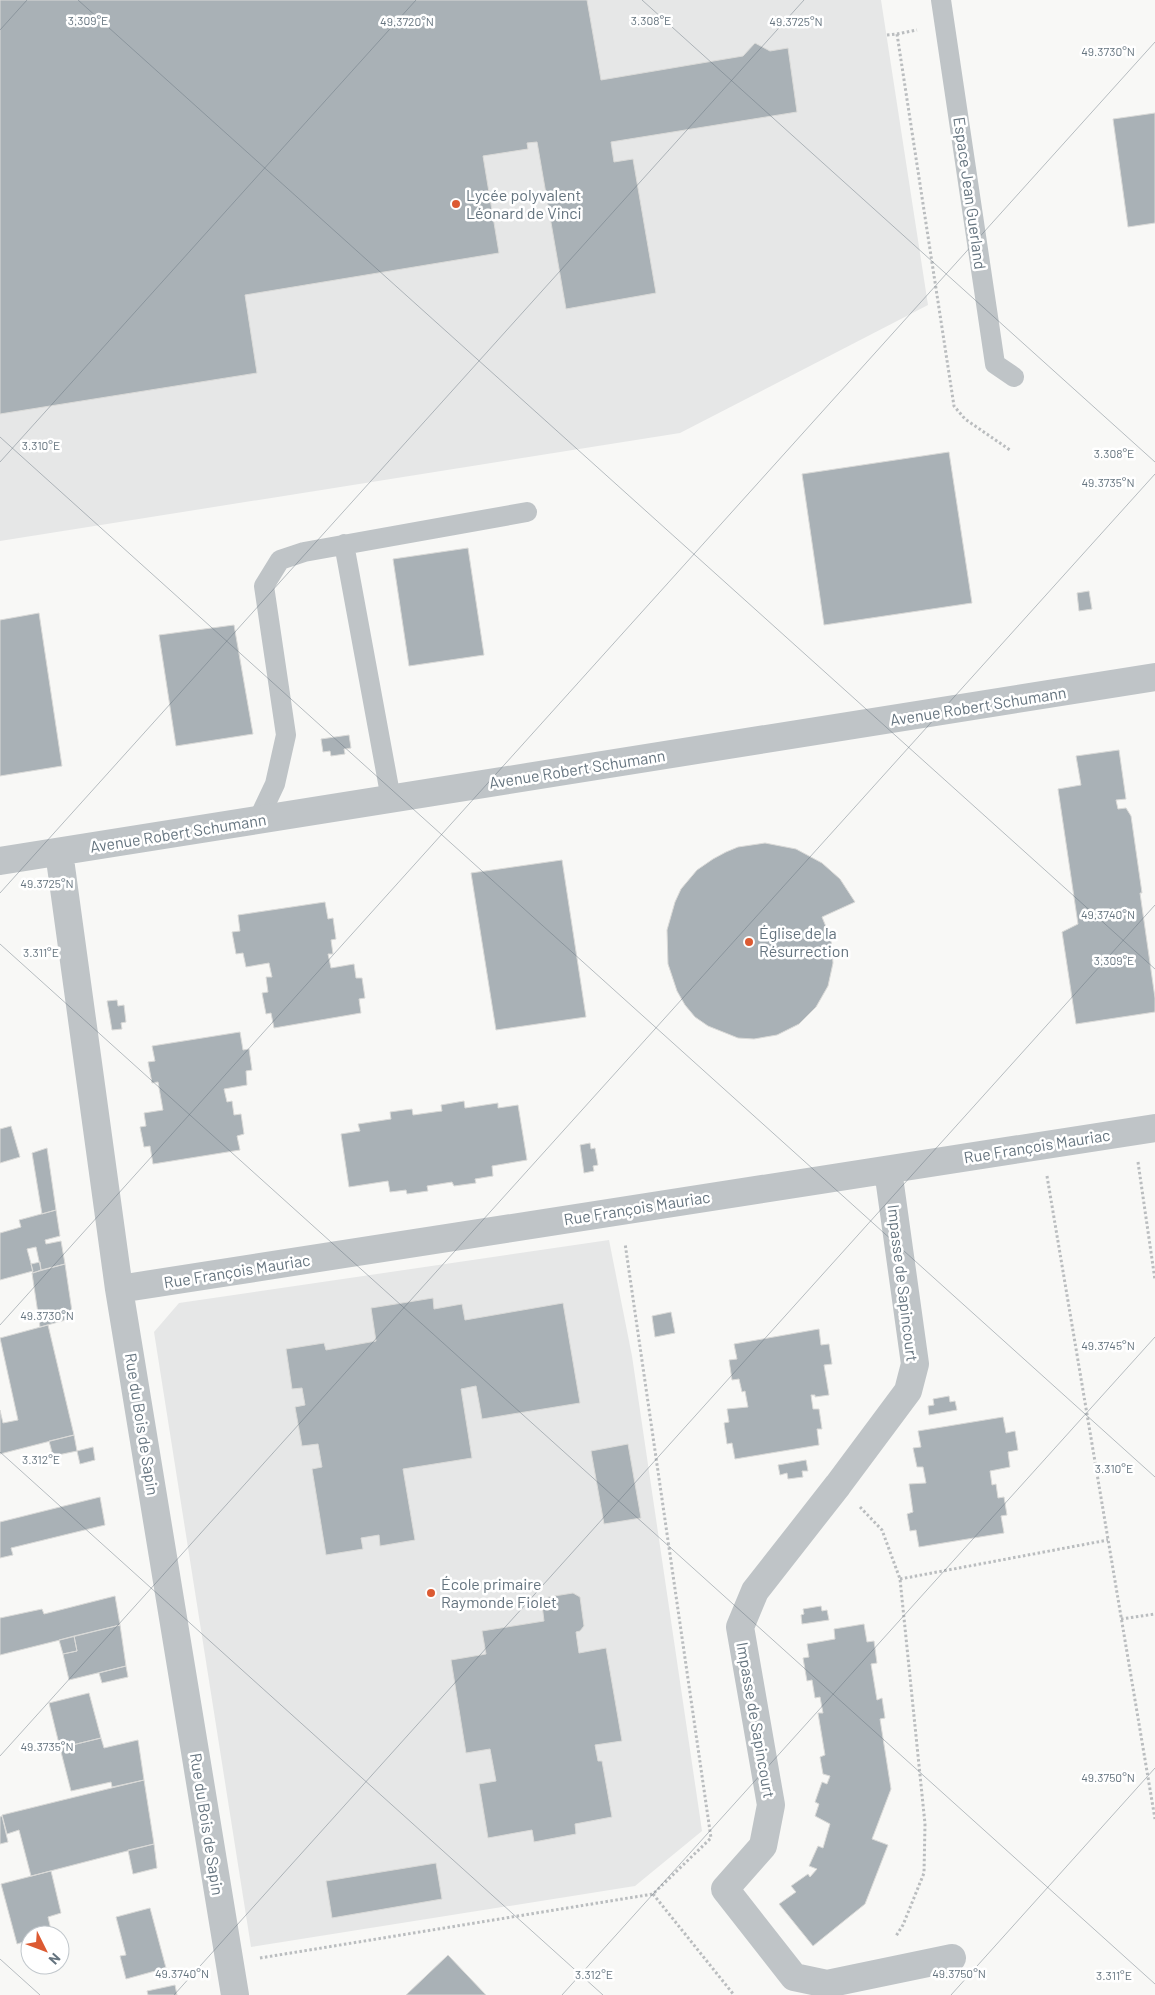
<svg xmlns="http://www.w3.org/2000/svg" width="1155" height="1995" font-family="Barlow,sans-serif">
<rect width="100%" height="100%" fill="#f8f8f6"/>
<path fill="#e6e7e7" d="M0,0H881L928,305L680,433L0,541Z
M609,1240L632,1356L702,1831L635,1886L251,1947L154,1332L179,1303Z"/>
<path fill="#a9b1b6" stroke="#dadad8" d="M0,0H587L601,80L743,56L755,43L770,51L788,48L797,112L611,142L614,162L633,159L656,293L566,309L537,142L527,143L528,149L483,156L499,253L245,295L257,373L0,414Z
M1155,113V223L1128,227L1113,119Z
M949,452L972,603L824,625L802,474Z
M468,548L484,655L409,666L393,559Z
M1089,591L1092,609L1079,611L1077,593Z
M39,613L62,766L0,776V620Z
M234,625L253,734L176,746L159,635Z
M349,735L351,748L344,749L345,754L331,756L330,751L323,752L321,739Z
M1119,750L1126,799L1116,800L1118,809L1126,808L1131,816L1142,893H1140L1155,998V1012L1076,1024L1062,932L1078,924L1058,789L1081,785L1076,756Z
M765,843L796,849L822,863L840,879L855,902L822,917L831,939L833,963L828,986L816,1007L799,1024L777,1035L754,1039L738,1038L708,1026L695,1017L685,1005L677,991L668,964L667,930L675,902L681,889L697,870L713,859L726,852L738,847Z
M562,860L586,1017L496,1030L471,873Z
M325,902L328,919L333,918L336,939L331,940L333,954H328L331,968L354,964L356,978H362L365,998L359,999L361,1013L274,1028L271,1013L266,1014L262,993L268,992L266,977H272L269,963L246,967L243,953L236,954L232,932L240,931L238,915Z
M117,1000L118,1006L124,1005L126,1022L121,1023L122,1029L112,1030L107,1001Z
M240,1032L243,1050L249,1049L252,1070L246,1071L247,1085L224,1089L227,1102L232,1101L234,1115L241,1114L244,1134L237,1136L240,1150L153,1164L150,1146L144,1147L140,1127L146,1126L144,1113L163,1110L158,1082L152,1083L148,1062L155,1061L152,1046Z
M464,1101L465,1108L498,1103V1108L518,1105L527,1160L492,1166L493,1176L475,1179L476,1183L454,1186L452,1182L427,1186L428,1191L407,1194L406,1190L390,1192L388,1181L349,1187L341,1134L360,1131L358,1124L391,1119L390,1112L412,1109L413,1115L442,1111L441,1105Z
M11,1126L20,1157L0,1163V1129Z
M590,1143L591,1149L595,1148L598,1165L593,1166L594,1171L584,1173L580,1145Z
M47,1148L56,1210L42,1214L32,1153Z
M56,1210L60,1236L45,1240L46,1244L61,1241L65,1264L41,1270L36,1247L27,1249L33,1271L0,1280V1233L21,1227L19,1220Z
M40,1262L41,1270L33,1273L31,1264Z
M65,1264L73,1318L40,1327L32,1273Z
M433,1298L434,1309L462,1304L465,1320L563,1303L580,1403L482,1419L476,1386L461,1389L472,1458L403,1469L415,1540L380,1546L379,1535L361,1538L363,1549L326,1555L312,1469L322,1467L318,1444L302,1446L295,1407L305,1405L302,1388L292,1389L286,1349L324,1343L326,1350L376,1341L371,1308Z
M671,1312L675,1333L655,1337L652,1316Z
M48,1325L74,1435L0,1454V1410L3,1423L18,1420L0,1338Z
M819,1329L821,1345L829,1344L832,1364L824,1365L829,1395L815,1397V1395H811L813,1409H819L822,1429H817L819,1445L735,1459L732,1443L727,1444L724,1423L729,1422L727,1409L748,1407L745,1391L742,1392L739,1379L732,1380L729,1360L737,1359L734,1344Z
M949,1396L950,1402L955,1401L957,1410L929,1415L928,1406L934,1405L933,1399Z
M1003,1417L1006,1433L1015,1431L1018,1450L1008,1452L1010,1467L990,1471L992,1485L996,1484L998,1498L1004,1497L1007,1515L1001,1516L1004,1533L919,1547L916,1530L910,1531L907,1514L913,1512L909,1484L926,1483L923,1467H917L913,1448L921,1447L918,1431Z
M74,1435L77,1451L53,1456L49,1441Z
M628,1444L641,1518L604,1524L591,1451Z
M93,1447L95,1460L80,1464L77,1451Z
M806,1460L808,1471H802L803,1477L788,1479L787,1473L780,1475L778,1465Z
M100,1497L105,1525L11,1548L13,1555L0,1558V1522Z
M573,1593L580,1597L584,1626L580,1631L576,1632L579,1653L606,1648L622,1741L595,1745L598,1761H602L612,1817L575,1824L576,1834L534,1842L532,1830L488,1838L479,1784L496,1781L490,1749L466,1753L451,1660L486,1654L482,1631L544,1621L542,1605L543,1601L548,1597Z
M115,1596L120,1625L0,1655V1618L42,1609L44,1614Z
M821,1606L822,1611L827,1610L829,1620L802,1624L801,1615L804,1614L803,1609Z
M864,1624L867,1642L874,1641L877,1663L871,1664L877,1700L882,1698L885,1718L880,1719L891,1789L872,1839L888,1845L865,1904L813,1946L779,1904L796,1892L791,1886L808,1874L810,1877L817,1869L809,1866L818,1846L823,1848L830,1824L815,1816L819,1804L815,1802L822,1782L827,1784L830,1776L823,1774L820,1757L825,1755L818,1713H823L820,1697L815,1698L812,1680L807,1681L803,1658L809,1657L807,1644L835,1639L834,1629Z
M120,1625L126,1666L69,1680L63,1654L77,1651L74,1636Z
M74,1636L77,1651L63,1654L59,1640Z
M126,1666L128,1677L102,1683L99,1673Z
M89,1693L101,1738L60,1748L49,1703Z
M101,1738L104,1748L138,1740L144,1780L112,1787L111,1782L71,1791L60,1748Z
M144,1780L154,1844L31,1876L19,1830L7,1834L2,1815Z
M2,1816L8,1842L0,1844V1817Z
M154,1844L157,1868L133,1874L128,1850Z
M436,1863L442,1899L332,1918L326,1881Z
M51,1871L61,1913L48,1917L52,1934L30,1935V1940L17,1944L1,1884Z
M150,1908L166,1968L126,1979L120,1956L126,1955L116,1917Z
M448,1955L486,1995H406Z
M175,1985L177,1995H148L147,1991Z"/>
<g fill="none" stroke-linecap="round" stroke-linejoin="round">
<path stroke="#babdbf" stroke-width="3" stroke-dasharray="2.5 2.5" stroke-linecap="butt" d="M897,34L917,30
M887,35L897,34L954,406L965,419L1010,450
M1138,1162L1155,1280
M1047,1176L1155,1819
M860,1507L882,1530L900,1579L925,1824L924,1873L903,1925L896,1936
M900,1579L1108,1540
M1121,1619L1155,1614
M653,1894L734,1995
M260,1958L653,1894L711,1838L625,1243"/>
<path stroke="#bfc4c7" stroke-width="20" d="M941,0L995,364L1014,377
M344,544L391,799
M258,820L275,784L286,735L264,586L280,560L304,552L527,512"/>
<path stroke="#bfc4c7" stroke-width="28" d="M59,852L119,1289L235,1995
M0,861L1155,677
M888,1170L915,1364L908,1391L838,1485L755,1591L740,1627L771,1805L763,1846L725,1889L794,1977L827,1984L952,1958
M119,1289L1155,1128"/>
</g>
<path fill="none" stroke="#65747f" stroke-width="1" stroke-opacity="0.45" d="M78,0L1155,969M642,0L1155,462M0,30L27,0M0,437L1155,1477M0,462L416,0M0,893L804,0M0,944L1155,1984M0,1325L1155,42M0,1452L603,1995M0,1756L1155,474M0,1959L40,1995M174,1995L1155,905M562,1995L1155,1337M951,1995L1155,1768"/>
<g fill="#dc5a32" stroke="#fff" stroke-width="2">
<circle cx="456" cy="204" r="5"/>
<circle cx="749" cy="942" r="5"/>
<circle cx="431" cy="1593" r="5"/>
</g>
<g text-anchor="middle" stroke-width="5" stroke-linejoin="round" paint-order="stroke">
<g font-size="16" fill="#65747f" stroke="#fff">
<text transform="translate(970 193) rotate(82)" y="6">Espace Jean Guerland</text>
<text transform="translate(978 706) rotate(-9)" y="6">Avenue Robert Schumann</text>
<text transform="translate(577 769) rotate(-9)" y="6">Avenue Robert Schumann</text>
<text transform="translate(178 833) rotate(-9)" y="6">Avenue Robert Schumann</text>
<text transform="translate(1037 1146) rotate(-9)" y="6">Rue François Mauriac</text>
<text transform="translate(637 1208) rotate(-9)" y="6">Rue François Mauriac</text>
<text transform="translate(237 1271) rotate(-9)" y="6">Rue François Mauriac</text>
<text transform="translate(903 1283) rotate(83)" y="6">Impasse de Sapincourt</text>
<text transform="translate(142 1424) rotate(81)" y="6">Rue du Bois de Sapin</text>
<text transform="translate(756 1720) rotate(80)" y="6">Impasse de Sapincourt</text>
<text transform="translate(207 1824) rotate(81)" y="6">Rue du Bois de Sapin</text>
</g>
<g font-size="16" fill="#65747f" stroke="#fff" text-anchor="start">
<text x="466" y="201">Lycée polyvalent<tspan x="466" dy="18">Léonard de Vinci</tspan></text>
<text x="759" y="939">Église de la<tspan x="759" dy="18">Résurrection</tspan></text>
<text x="441" y="1590">École primaire<tspan x="441" dy="18">Raymonde Fiolet</tspan></text>
</g>
</g>
<g font-size="12" text-anchor="middle" fill="#65747f" stroke="#fff" stroke-width="5" stroke-linejoin="round" paint-order="stroke">
<text x="88" y="25">3.309°E</text>
<text x="651" y="25">3.308°E</text>
<text x="407" y="26">49.3720°N</text>
<text x="796" y="26">49.3725°N</text>
<text x="1108" y="56">49.3730°N</text>
<text x="41" y="450">3.310°E</text>
<text x="1114" y="458">3.308°E</text>
<text x="1108" y="487">49.3735°N</text>
<text x="47" y="888">49.3725°N</text>
<text x="1108" y="919">49.3740°N</text>
<text x="41" y="957">3.311°E</text>
<text x="1114" y="965">3.309°E</text>
<text x="47" y="1320">49.3730°N</text>
<text x="1108" y="1350">49.3745°N</text>
<text x="41" y="1464">3.312°E</text>
<text x="1114" y="1473">3.310°E</text>
<text x="47" y="1751">49.3735°N</text>
<text x="1108" y="1782">49.3750°N</text>
<text x="182" y="1978">49.3740°N</text>
<text x="959" y="1978">49.3750°N</text>
<text x="594" y="1979">3.312°E</text>
<text x="1114" y="1980">3.311°E</text>
</g>
<g transform="translate(45 1950) rotate(132)"><circle r="24" fill="#ffffff" stroke="#c1c7cc"/>
<path d="M0-4L9 19L0 12L-9 19Z" fill="#dc5a32"/>
<text y="-8" font-size="14" font-weight="bold" text-anchor="middle" fill="#65747f">N</text>
</g>
</svg>
